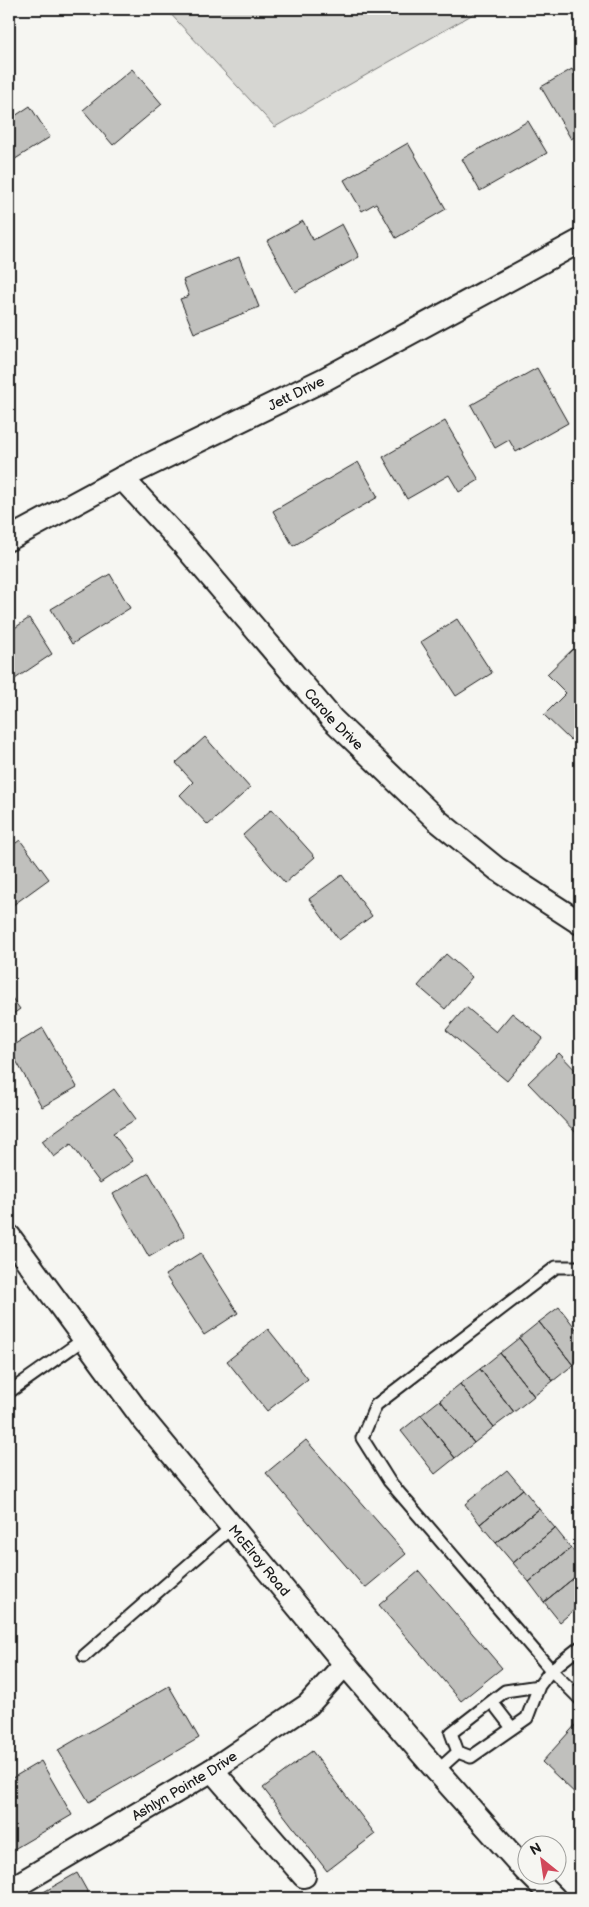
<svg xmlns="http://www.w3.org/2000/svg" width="589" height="1907" font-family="'Balsamiq Sans',sans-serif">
<rect width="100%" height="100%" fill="#f6f6f2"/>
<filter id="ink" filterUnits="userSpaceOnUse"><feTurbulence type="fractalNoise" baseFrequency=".02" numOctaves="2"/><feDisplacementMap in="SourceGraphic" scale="10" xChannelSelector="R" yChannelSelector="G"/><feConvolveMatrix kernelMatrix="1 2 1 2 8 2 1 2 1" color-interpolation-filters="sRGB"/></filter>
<g filter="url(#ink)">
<path fill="#d6d6d2" stroke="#797977" d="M166,9H482L275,127Z"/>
<path fill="#c0c0bd" stroke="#1c1c1c" d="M132,69L162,104L113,145L83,110Z
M572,69L580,84V134L571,139L541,87Z
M30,106L50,137L9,163V120Z
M528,121L547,153L480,191L462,159Z
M408,143L446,209L396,238L376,203L362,211L344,180Z
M303,221L313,240L342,224L359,257L295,292L267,241Z
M239,257L259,307L194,333L180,299L189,296L183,280Z
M537,368L568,423L516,452L509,440L495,448L471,405Z
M445,421L479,480L459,492L449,475L407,499L383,457Z
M358,462L378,497L293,546L273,511Z
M110,574L130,608L72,644L51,609Z
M29,618L52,654L9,683V632Z
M457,619L492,673L456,696L421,642Z
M573,649L580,656V729L570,740L544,715L566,693L547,674Z
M205,737L250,788L208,825L180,795L193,782L176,763Z
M272,809L315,857L285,883L243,835Z
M20,840L49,879L9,908V848Z
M342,875L372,916L339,940L309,899Z
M446,954L472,977L445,1009L418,986Z
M9,994L20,1009L9,1017Z
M466,1007L496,1032L512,1013L543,1038L507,1081L446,1030Z
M43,1028L77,1087L42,1107L9,1048Z
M559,1053L580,1075V1137L528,1083Z
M114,1089L136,1119L113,1133L133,1161L100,1183L71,1144L54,1157L42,1141Z
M149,1173L185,1236L149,1257L113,1194Z
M200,1253L238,1313L204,1335L165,1275Z
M559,1307L580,1334V1360L573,1365L539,1322Z
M539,1322L573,1365L553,1381L519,1338Z
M268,1329L308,1379L267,1411L227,1361Z
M519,1338L553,1381L534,1396L500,1353Z
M500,1353L534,1396L514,1412L480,1369Z
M480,1369L514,1412L494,1427L460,1384Z
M460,1384L494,1427L474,1443L440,1400Z
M440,1400L474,1443L455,1458L421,1415Z
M421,1415L455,1458L435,1474L401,1431Z
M306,1440L406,1554L365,1588L266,1473Z
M507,1470L523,1489L480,1524L465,1504Z
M523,1489L539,1509L496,1543L480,1524Z
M539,1509L555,1528L513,1563L496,1543Z
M555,1528L571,1548L529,1582L513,1563Z
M571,1548L580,1559V1573L544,1602L529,1582Z
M419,1571L502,1668L461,1701L379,1605Z
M580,1573V1605L560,1622L544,1602Z
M169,1686L199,1738L89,1802L58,1750Z
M579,1721L580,1722V1798L542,1762Z
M312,1751L375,1834L327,1871L263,1788Z
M41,1761L72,1815L9,1852V1780Z
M77,1873L91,1898H33Z"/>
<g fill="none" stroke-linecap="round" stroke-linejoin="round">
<defs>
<path id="lane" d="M580,1267H556L376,1405L362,1438L389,1481L551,1670L580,1699
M9,1392L84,1339
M84,1656L232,1527
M492,1702L512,1728
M458,1752L471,1757L527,1718L539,1686L551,1670L580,1647
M458,1752L451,1733L505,1691L539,1686
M437,1771L458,1752"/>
<g id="street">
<path id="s1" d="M122,478L183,544L332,719L438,821L497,869L580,923"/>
<path id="s2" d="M9,539L122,478L325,379L580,241"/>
<path id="s3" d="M9,1236L143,1419L345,1664L437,1771L526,1871"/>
<path d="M212,1770L304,1876"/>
<path d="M530,1874L554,1898"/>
<path id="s4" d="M9,1890L212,1770L308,1705L345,1664"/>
</g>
</defs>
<use href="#lane" stroke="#1c1c1c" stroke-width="15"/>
<use href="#street" stroke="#1c1c1c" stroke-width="26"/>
<use href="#lane" stroke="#f6f6f2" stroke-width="11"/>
<use href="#street" stroke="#f6f6f2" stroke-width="22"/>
</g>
</g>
<g text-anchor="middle" stroke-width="4" stroke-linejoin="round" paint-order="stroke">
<g font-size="14" fill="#1c1c1c" stroke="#f6f6f2">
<text dy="5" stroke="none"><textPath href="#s2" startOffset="322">Jett Drive</textPath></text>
<text dy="5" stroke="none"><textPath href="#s1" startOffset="321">Carole Drive</textPath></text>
<text dy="5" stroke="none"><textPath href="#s3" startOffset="410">McElroy Road</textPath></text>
<text dy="5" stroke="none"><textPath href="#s4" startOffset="204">Ashlyn Pointe Drive</textPath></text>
</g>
</g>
<rect width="589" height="1907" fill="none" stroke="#f6f6f2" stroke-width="30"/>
<rect x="15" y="15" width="559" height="1877" fill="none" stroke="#1c1c1c" stroke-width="2" filter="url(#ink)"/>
<g transform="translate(542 1860) rotate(330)"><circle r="24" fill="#f6f6f2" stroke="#9f9f9c"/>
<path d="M0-4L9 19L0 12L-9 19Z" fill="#d1495b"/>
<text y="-8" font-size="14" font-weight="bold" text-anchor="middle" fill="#1c1c1c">N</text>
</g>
</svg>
